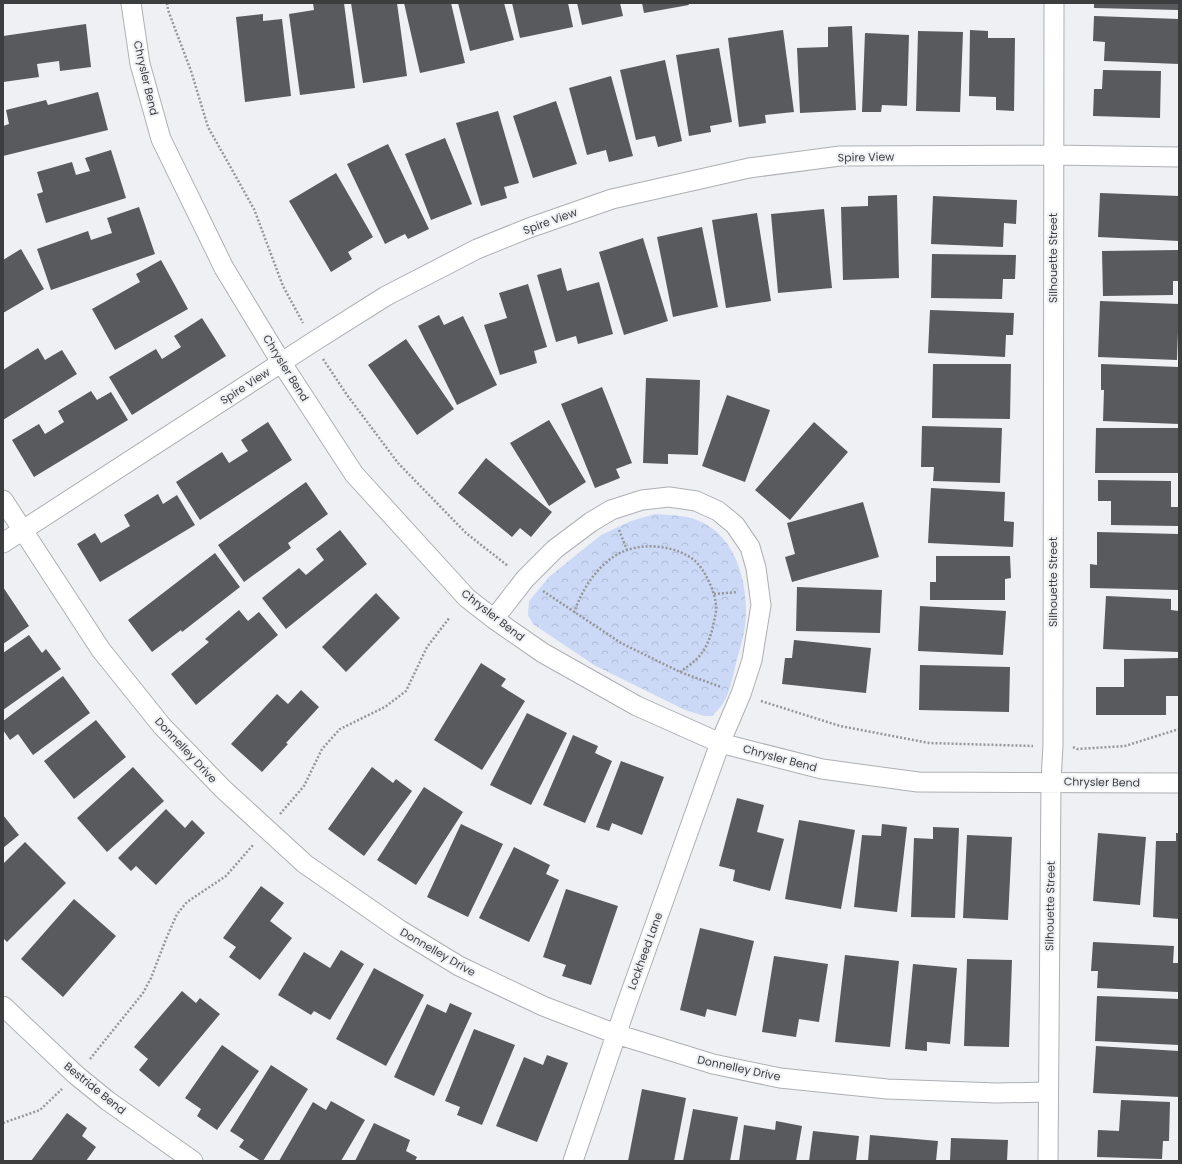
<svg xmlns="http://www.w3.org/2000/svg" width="1182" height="1164" font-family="Poppins,sans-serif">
<defs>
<pattern id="forest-crowns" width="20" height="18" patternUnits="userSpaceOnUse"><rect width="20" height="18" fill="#cbd9f7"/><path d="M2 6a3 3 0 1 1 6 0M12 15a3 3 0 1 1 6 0" fill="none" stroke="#afbbd5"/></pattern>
</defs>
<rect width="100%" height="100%" fill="#eef0f4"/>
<path fill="url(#forest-crowns)" d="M655,514C669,515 684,515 697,520C733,534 746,575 746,611C746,627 742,643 737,659C734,671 730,692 724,702C721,707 716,712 712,716H704L685,710L594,665L533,624L528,615L529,601L549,577L601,535L631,521Z"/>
<path fill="#585a5d" d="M313,3H344L355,88L300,95L289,14L314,10Z
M351,3H397L407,76L363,83Z
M404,3H451L465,63L420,73Z
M458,3H504L514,40L470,51Z
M512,3H568L573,27L520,38Z
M577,3H620L623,16L582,25Z
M642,3H688L689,5L644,13Z
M1094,3H1178V10L1094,8Z
M263,14V21L282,19L291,96L245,102L236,17Z
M1094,16L1179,19V64L1104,61L1105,42L1093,41Z
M86,24L91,67L60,71L59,61L37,64L39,77L3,82V36Z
M852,26L856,110L800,113L797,48L828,47V27Z
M783,30L794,112L765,115L766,123L739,127L728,38Z
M970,30L988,31V38H1015L1014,111L996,110V97L969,96Z
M918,31L963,32L960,112L916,111Z
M865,33L909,35L907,106L882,105L881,112H862Z
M719,48L732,122L710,126L711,132L689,136L676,55Z
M665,60L682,141L658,147L655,136L636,140L620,70Z
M1103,70L1161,71L1160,118L1093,116L1094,89H1102Z
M611,76L633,156L609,162L606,150L587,155L569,88Z
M98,92L108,130L3,156V126L9,124L6,110L46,100L48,105Z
M556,101L577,164L533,178L513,116Z
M498,111L519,183L504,187L507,198L481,206L456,123Z
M445,138L472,204L431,220L405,154Z
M388,144L429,229L408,239L405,234L385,244L347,164Z
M111,150L126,198L46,223L37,194L43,192L37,172L72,162L76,175L90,171L85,158Z
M336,173L373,237L348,252L352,259L331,272L289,201Z
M1100,193L1179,196V241L1098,237Z
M897,195L899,278L843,280L841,207L868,206V196Z
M933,196L1017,200L1016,224L1004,223L1003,247L931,244Z
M139,207L155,254L51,290L37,249L88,231L91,240L112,233L107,218Z
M824,209L832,288L778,293L771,214Z
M757,213L771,301L726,308L712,220Z
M702,227L718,307L673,317L657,237Z
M643,238L668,321L624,335L599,252Z
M21,249L44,289L3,313V260Z
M1179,250V281H1173V295L1103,296L1102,251Z
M932,254L1016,255L1015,279H1003L1002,299L931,298Z
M161,260L188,309L115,350L92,309L140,282L136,274Z
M561,268L567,291L599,282L613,334L578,344L576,336L556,342L537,275Z
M528,284L547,347L534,351L537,363L500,375L484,325L507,318L499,293Z
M1100,301L1179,304L1177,360L1098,357Z
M930,310L1014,313L1013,335H1006L1005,357L928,353Z
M439,315L444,325L463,316L497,385L457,405L418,326Z
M202,318L226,356L132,415L109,377L156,349L162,359L181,347L174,336Z
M406,339L454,409L417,435L368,365Z
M38,348L45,360L62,350L77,374L3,420V370Z
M933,364H1011L1010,419L932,418Z
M1101,364L1179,367V424L1103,421L1104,390H1101Z
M646,378L700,380L698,455L668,454V464L643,463Z
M602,387L632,463L616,469L620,478L595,488L561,404Z
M91,391L97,400L111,392L128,420L34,477L12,440L39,424L45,434L64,422L58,411Z
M727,395L770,410L745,482L702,466Z
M549,420L586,482L549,506L510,443Z
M268,422L292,460L200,520L176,482L222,452L229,463L248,451L241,440Z
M814,422L848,452L790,520L755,490Z
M922,426L1002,428L1000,483L933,481L934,467H921Z
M1096,428H1179V473H1095Z
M486,458L552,512L531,537L520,528L512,537L458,493Z
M1098,480L1171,481V507H1178V526L1111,525V501H1098Z
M306,482L328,514L288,543L291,548L244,582L218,545Z
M931,488L1005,492L1004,521L1014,522L1013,547L928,543Z
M158,494L163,504L177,495L195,525L100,582L77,544L95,533L101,543L130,526L124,515Z
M863,502L879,557L792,582L785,557L795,554L787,523Z
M340,530L367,564L286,629L262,598L299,568L306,575L324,560L316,549Z
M1097,532L1179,534V590L1090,588V564L1097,565Z
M215,553L240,587L182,632L181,630L152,652L128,620Z
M936,556H1010L1011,578L1005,579V600H930V582H936Z
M3,587L29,626L3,644Z
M797,587L882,590L880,633L796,631Z
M376,593L400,618L346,672L322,647Z
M1106,596L1171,599V610L1179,611V652L1103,649Z
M920,606L1006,611L1003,655L918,651Z
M239,610L248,621L259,612L278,635L196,705L171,674L209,642L205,639Z
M29,635L42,653L46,649L61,669L3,710V653Z
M794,640L871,648L866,693L782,684L785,658H792Z
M1179,658V696H1166V715H1096V687H1124V659Z
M481,663L506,679L501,686L525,701L482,770L434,740Z
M920,665L1010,667L1009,712L919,710Z
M63,676L90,713L33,755L18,734L10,740L3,730V721Z
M301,690L319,707L286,743L288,744L262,772L231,744L277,694L288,704Z
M527,713L567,733L531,805L490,785Z
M96,720L126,757L74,799L44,761Z
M573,735L598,746L595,753L612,761L585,823L543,805Z
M621,761L664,777L642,835L612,823L609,831L596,827Z
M133,767L164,801L107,852L77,818Z
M372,767L393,783L396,779L412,791L364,856L328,829Z
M424,787L463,812L416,885L377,860Z
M737,798L764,805L757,832L784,839L770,891L733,881L735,870L719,866Z
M166,809L185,828L192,820L205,833L156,885L136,866L131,871L118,858Z
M3,815L19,835L3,848Z
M799,820L855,830L841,909L785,899Z
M461,824L503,844L468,917L427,897Z
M882,824L907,827L897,912L854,907L862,835L881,836Z
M933,827L959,828L955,918L911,917L914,838L933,839Z
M1098,833L1146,837L1140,905L1093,901Z
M1176,833H1179V919L1153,917L1156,841H1176Z
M967,835L1012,837L1008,920L963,918Z
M25,842L66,883L7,942L3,938V864Z
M514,847L550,865L546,874L559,880L529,942L479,918Z
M261,886L284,903L270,921L292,938L260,980L229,957L236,947L223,938Z
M566,889L618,906L591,985L562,976L566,965L543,957Z
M74,899L116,936L63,997L21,959Z
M700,928L754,941L736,1016L707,1009L705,1017L680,1010Z
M1093,942L1174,946L1173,963H1179L1178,992L1097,988L1098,971H1091Z
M341,950L364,964L330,1020L314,1011L311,1015L278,995L304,952L330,968Z
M845,955L899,961L890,1047L835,1042Z
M774,956L828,964L819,1022L799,1019L796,1037L762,1032Z
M967,959L1012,960L1009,1047L964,1046Z
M913,964L957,968L950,1044L927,1042V1051L905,1049Z
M374,968L424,995L386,1066L336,1039Z
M182,991L196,1003L200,998L220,1014L159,1087L139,1070L148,1059L134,1047Z
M1097,996L1179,999V1045L1095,1041Z
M450,1003L472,1013L434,1096L394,1077L427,1004L446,1013Z
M474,1029L515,1045L482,1125L457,1115L460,1107L445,1101Z
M222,1045L259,1071L217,1130L197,1116L201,1109L185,1098Z
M1096,1046L1179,1051V1097L1093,1093Z
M547,1055L568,1063L537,1142L496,1126L524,1057L543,1065Z
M271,1065L308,1089L263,1161H261L239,1147L244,1140L230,1131Z
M642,1089L686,1098L674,1161H628Z
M1121,1100L1170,1102L1169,1141H1163L1162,1159L1097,1157L1098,1130L1119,1131Z
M331,1101L365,1120L341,1161H279L313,1102L326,1110Z
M693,1109L738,1117L730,1161H683Z
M67,1113L87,1128L82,1136L96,1147L86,1161H31Z
M776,1121L802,1126L796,1161H739L744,1125L775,1130Z
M374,1123L410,1140L406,1151L417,1157L415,1161H355Z
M813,1131L859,1136L856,1161H809Z
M870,1135L938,1141L936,1161H868Z
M951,1138L1008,1140L1007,1161H950Z"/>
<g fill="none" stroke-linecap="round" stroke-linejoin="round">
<defs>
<path id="street" d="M131,3L140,64L161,139L224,268L281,362L354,474L467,598L494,619L543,653L637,706L720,743L822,769L918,782L1179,783
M3,500L101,650L162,726L223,789L305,864L400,930L459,966L543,1006L616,1034L713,1064L780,1078L887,1089L997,1093L1048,1092
M3,543L313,342L386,296L477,249L529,228L612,199L749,168L840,156L1053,155L1179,157
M494,619L525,579L555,549L591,522L611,510L642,500L669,497L696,501L718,511L735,525L750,547L756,568L761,605L752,660L741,694L720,743L627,1003L573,1161
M3,1006L76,1075L108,1101L193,1161
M1048,1161L1051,781L1053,745L1054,3"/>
</defs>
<use href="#street" stroke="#adafb3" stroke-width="21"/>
<path stroke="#959699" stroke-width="2.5" stroke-dasharray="2 2" stroke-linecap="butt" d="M167,3L168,10L191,71L208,127L254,209L283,286L303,323
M323,359L347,395L398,463L466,533L508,566
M619,530L627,550
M543,591L621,643L680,672L721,687
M714,594L738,592
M574,613C582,588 601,559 627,550C648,543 676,546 694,560C705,569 717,595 716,609C716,613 715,617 714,621C712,633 708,645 701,654C696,661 687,667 680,672
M761,701L840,726L929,743L1033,746
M1073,747L1077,749L1125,746L1179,729
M280,814L304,786L322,749L340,729L385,707L406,691L427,647L450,617
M90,1059L143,993L151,978L166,939L177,914L187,902L226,876L253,845
M3,1123L40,1110L62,1089"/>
<use href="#street" stroke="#fff" stroke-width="19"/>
</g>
<g text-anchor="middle" stroke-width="4" stroke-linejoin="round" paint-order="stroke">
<g font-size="11" fill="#3c3d3f" stroke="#eef0f4">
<text transform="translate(146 78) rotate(77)" y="4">Chrysler Bend</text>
<text transform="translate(866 157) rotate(-1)" y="4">Spire View</text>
<text transform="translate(550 221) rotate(-20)" y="4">Spire View</text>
<text transform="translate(1053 258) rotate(-90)" y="4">Silhouette Street</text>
<text transform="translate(286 368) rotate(58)" y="4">Chrysler Bend</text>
<text transform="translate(245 386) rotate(-33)" y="4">Spire View</text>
<text transform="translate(1053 582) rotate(-90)" y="4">Silhouette Street</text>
<text transform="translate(493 615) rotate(38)" y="4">Chrysler Bend</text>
<text transform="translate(186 750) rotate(47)" y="4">Donnelley Drive</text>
<text transform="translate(780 758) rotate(15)" y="4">Chrysler Bend</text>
<text transform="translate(1102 782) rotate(1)" y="4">Chrysler Bend</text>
<text transform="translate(1050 906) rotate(-89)" y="4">Silhouette Street</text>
<text transform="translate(645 951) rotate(-70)" y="4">Lockheed Lane</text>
<text transform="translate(438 952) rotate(30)" y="4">Donnelley Drive</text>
<text transform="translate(739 1068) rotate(12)" y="4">Donnelley Drive</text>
<text transform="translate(95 1088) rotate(39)" y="4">Bestride Bend</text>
</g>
</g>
<rect width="1182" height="1164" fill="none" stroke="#3c3d3f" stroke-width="8"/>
</svg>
